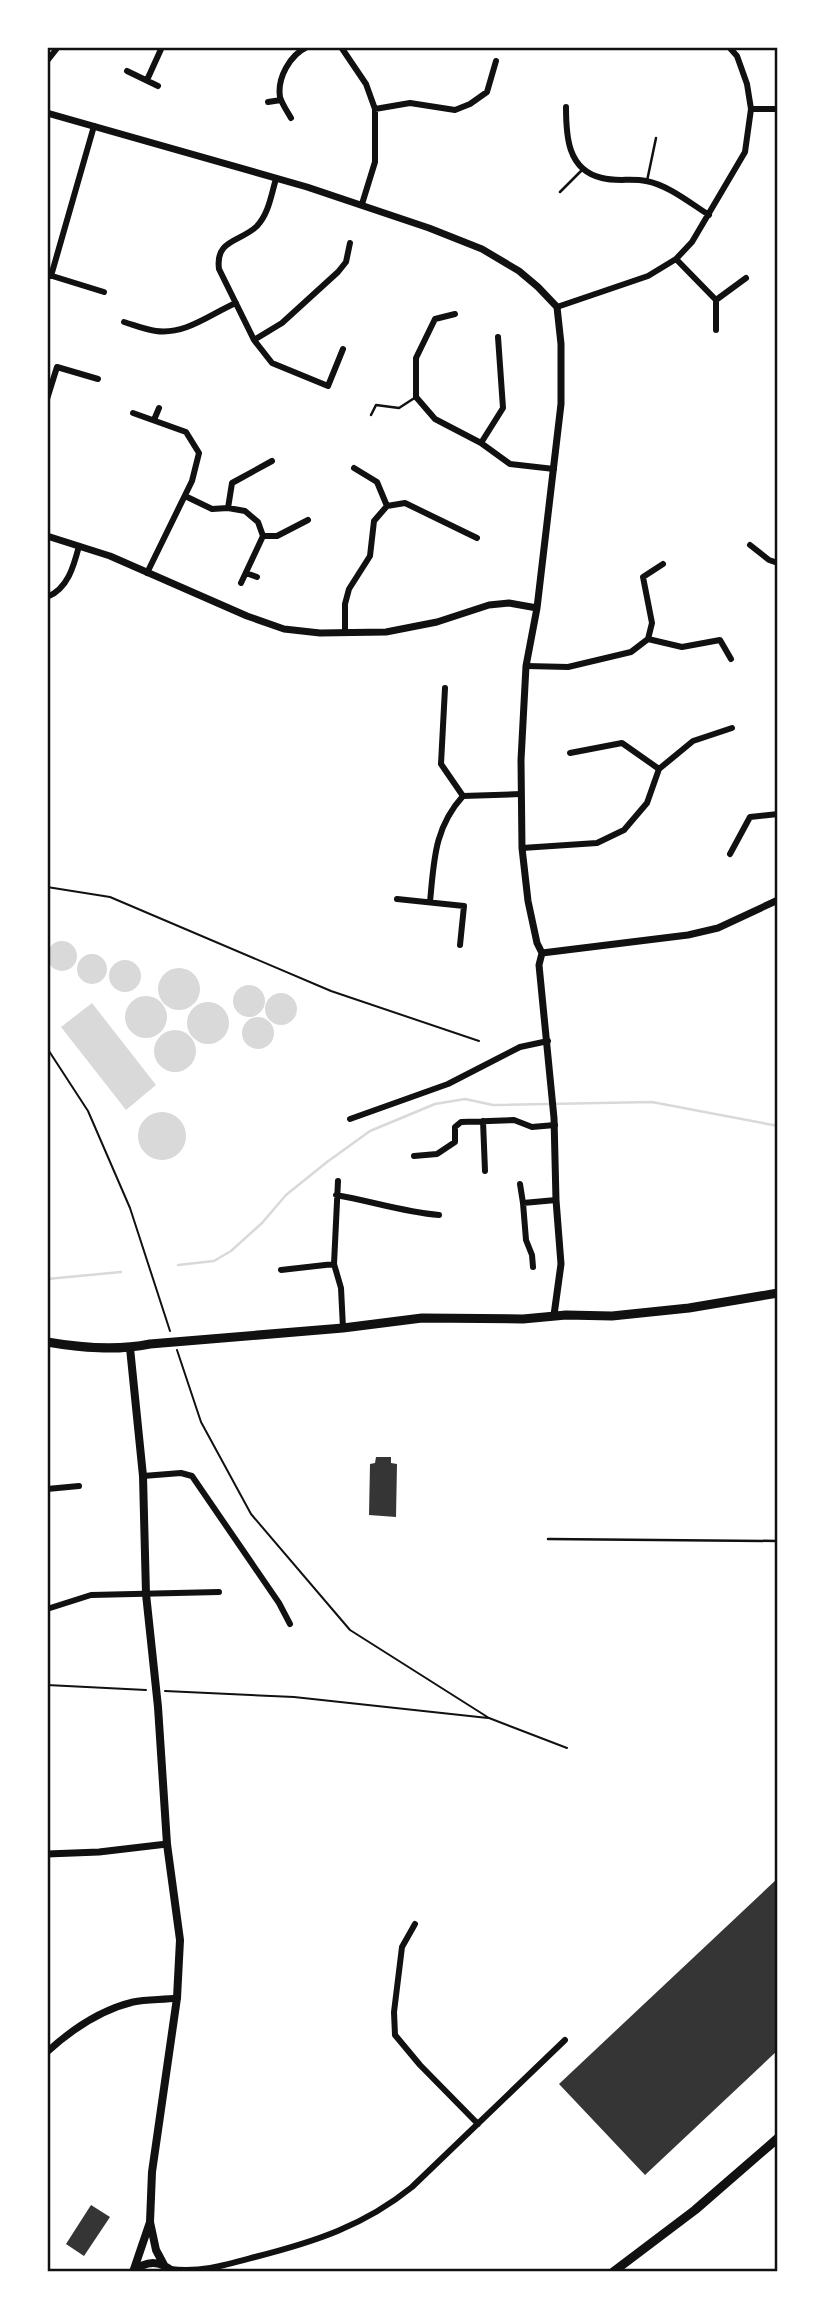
<svg xmlns="http://www.w3.org/2000/svg" width="825" height="2319" font-family="'DM Sans',sans-serif">
<rect width="100%" height="100%" fill="#fff"/>
<path fill="#d9d9d9" d="M47 956a15 15 0 1 1 30 0a15 15 0 1 1-30 0Z
M77 969a15 15 0 1 1 30 0a15 15 0 1 1-30 0Z
M109 976a16 16 0 1 1 32 0a16 16 0 1 1-32 0Z
M158 989a21 21 0 1 1 42 0a21 21 0 1 1-42 0Z
M233 1001a16 16 0 1 1 32 0a16 16 0 1 1-32 0Z
M265 1009a16 16 0 1 1 32 0a16 16 0 1 1-32 0Z
M125 1017a21 21 0 1 1 42 0a21 21 0 1 1-42 0Z
M187 1023a21 21 0 1 1 42 0a21 21 0 1 1-42 0Z
M92,1003L156,1085L126,1110L61,1027Z
M242 1033a16 16 0 1 1 32 0a16 16 0 1 1-32 0Z
M154 1051a21 21 0 1 1 42 0a21 21 0 1 1-42 0Z
M138 1136a24 24 0 1 1 48 0a24 24 0 1 1-48 0Z"/>
<g fill="none" stroke-linecap="round" stroke-linejoin="round">
<path stroke="#d9d9d9" stroke-width="2.5" d="M178,1265L214,1261L231,1251L262,1223L286,1195L327,1162L370,1131L435,1104L465,1099L493,1105L652,1102L778,1126
M47,1279L121,1272"/>
</g>
<path fill="#353535" d="M376,1457H391V1463L397,1464L396,1517L369,1515L370,1464L375,1463Z
M778,1878V2050L645,2175L559,2084Z
M91,2205L110,2217L84,2256L66,2244Z"/>
<g fill="none" stroke-linecap="round" stroke-linejoin="round">
<path stroke="#111" stroke-width="2" d="M47,887L110,897L331,991L479,1041
M47,1048L88,1111L130,1208L170,1331
M177,1350L201,1422L251,1514L350,1630L489,1718L567,1748
M47,1685L146,1690
M165,1691L294,1697L488,1718"/>
<path stroke="#111" stroke-width="2.5" d="M647,181L656,138
M560,192L581,171
M371,415L376,405L399,408L416,397
M548,1539L778,1541"/>
<path stroke="#111" stroke-width="6" d="M341,47L366,84L375,109V162L362,204
M47,61L58,47
M127,71L158,86
M147,80L162,47
M268,102L281,100
M566,107C566,135 567,170 602,178C616,182 632,178 646,181C668,185 690,203 709,215
M375,109L410,103L455,110L470,104L487,92L496,61
M751,109H778
M291,118C287,111 282,104 280,97C277,78 290,55 307,47
M276,179C271,195 269,213 257,226C241,242 215,239 219,269L254,340L272,363L328,386L343,349
M676,259L716,300
M49,275L104,292
M51,276L94,126
M716,300L746,278
M557,307L648,276L676,259L692,242L745,152L751,109L747,84L737,56L729,47
M455,314L435,319L416,358V397L435,419L481,443L510,464L554,469
M124,322C134,325 146,330 156,331C186,335 210,314 236,303
M716,330V300
M254,340L282,323L338,272L346,262L350,243
M47,399L57,367L98,379
M133,413L186,432L199,453L192,481L147,573
M154,420L159,408
M481,443L503,408L498,337
M354,468L377,482L387,506
M185,496L212,509L228,508L245,511L258,522L263,536L241,583
M228,508L232,483L272,461
M263,536H277L308,520
M750,545L769,560L778,563
M246,573L257,577
M47,597C68,589 74,565 79,546
M345,633V604L349,589L370,556L374,521L387,506L405,503L477,538
M648,639L682,647L720,640L731,659
M526,666L568,667L631,652L648,639L652,623L643,577L663,564
M445,688L441,764L463,796L521,794
M570,753L622,743L659,769
M522,848L597,843L624,830L647,803L659,769L693,741L732,728
M730,854L750,817L778,814
M397,899L464,906L460,945
M430,902C434,861 434,828 463,796
M350,1119L448,1084L520,1047L548,1041
M483,1121L485,1171
M414,1156L437,1154L455,1142V1127L461,1122L514,1120L532,1127L555,1125
M338,1181L334,1264L341,1288L343,1328
M520,1184L523,1203
M336,1195C371,1201 403,1212 439,1215
M533,1267L532,1255L526,1240L523,1203L556,1200
M281,1270L334,1264
M143,1476L181,1473L192,1476L279,1603L290,1624
M47,1489L79,1486
M47,1609L91,1595L219,1592
M415,1924L402,1947L394,2012L395,2035L420,2065L478,2124
M170,2269C200,2273 226,2265 255,2257C314,2242 364,2226 412,2187L565,2040"/>
<path stroke="#111" stroke-width="7" d="M47,113L307,187L429,228L482,249L519,271L538,287L557,307L561,344V404L537,608L526,666L521,760L522,848L528,901L537,943L542,953L539,965L554,1118L556,1200L561,1264L554,1315
M47,536L110,556L247,616L284,629L320,633L386,632L437,622L489,605L509,603L537,608
M542,953L688,935L718,928L778,900
M47,1854L99,1852L167,1844
M47,2052C71,2030 100,2010 133,2002C147,1999 163,2000 177,1998"/>
<path stroke="#111" stroke-width="8" d="M130,1348L143,1476L146,1594L158,1707L167,1844L180,1940L177,1998L152,2172L150,2222L156,2250L164,2265
M133,2272L150,2222
M133,2272C146,2260 160,2260 173,2272"/>
<path stroke="#111" stroke-width="9" d="M47,1342C82,1348 116,1351 150,1344L343,1328L422,1318L523,1319L566,1315L612,1316L689,1308L778,1293
M613,2272L695,2210L778,2138"/>
</g>
<rect width="825" height="2319" fill="none" stroke="#ffffff" stroke-width="98"/>
<rect x="49" y="49" width="727" height="2221" fill="none" stroke="#111" stroke-width="2.5"/>
</svg>
